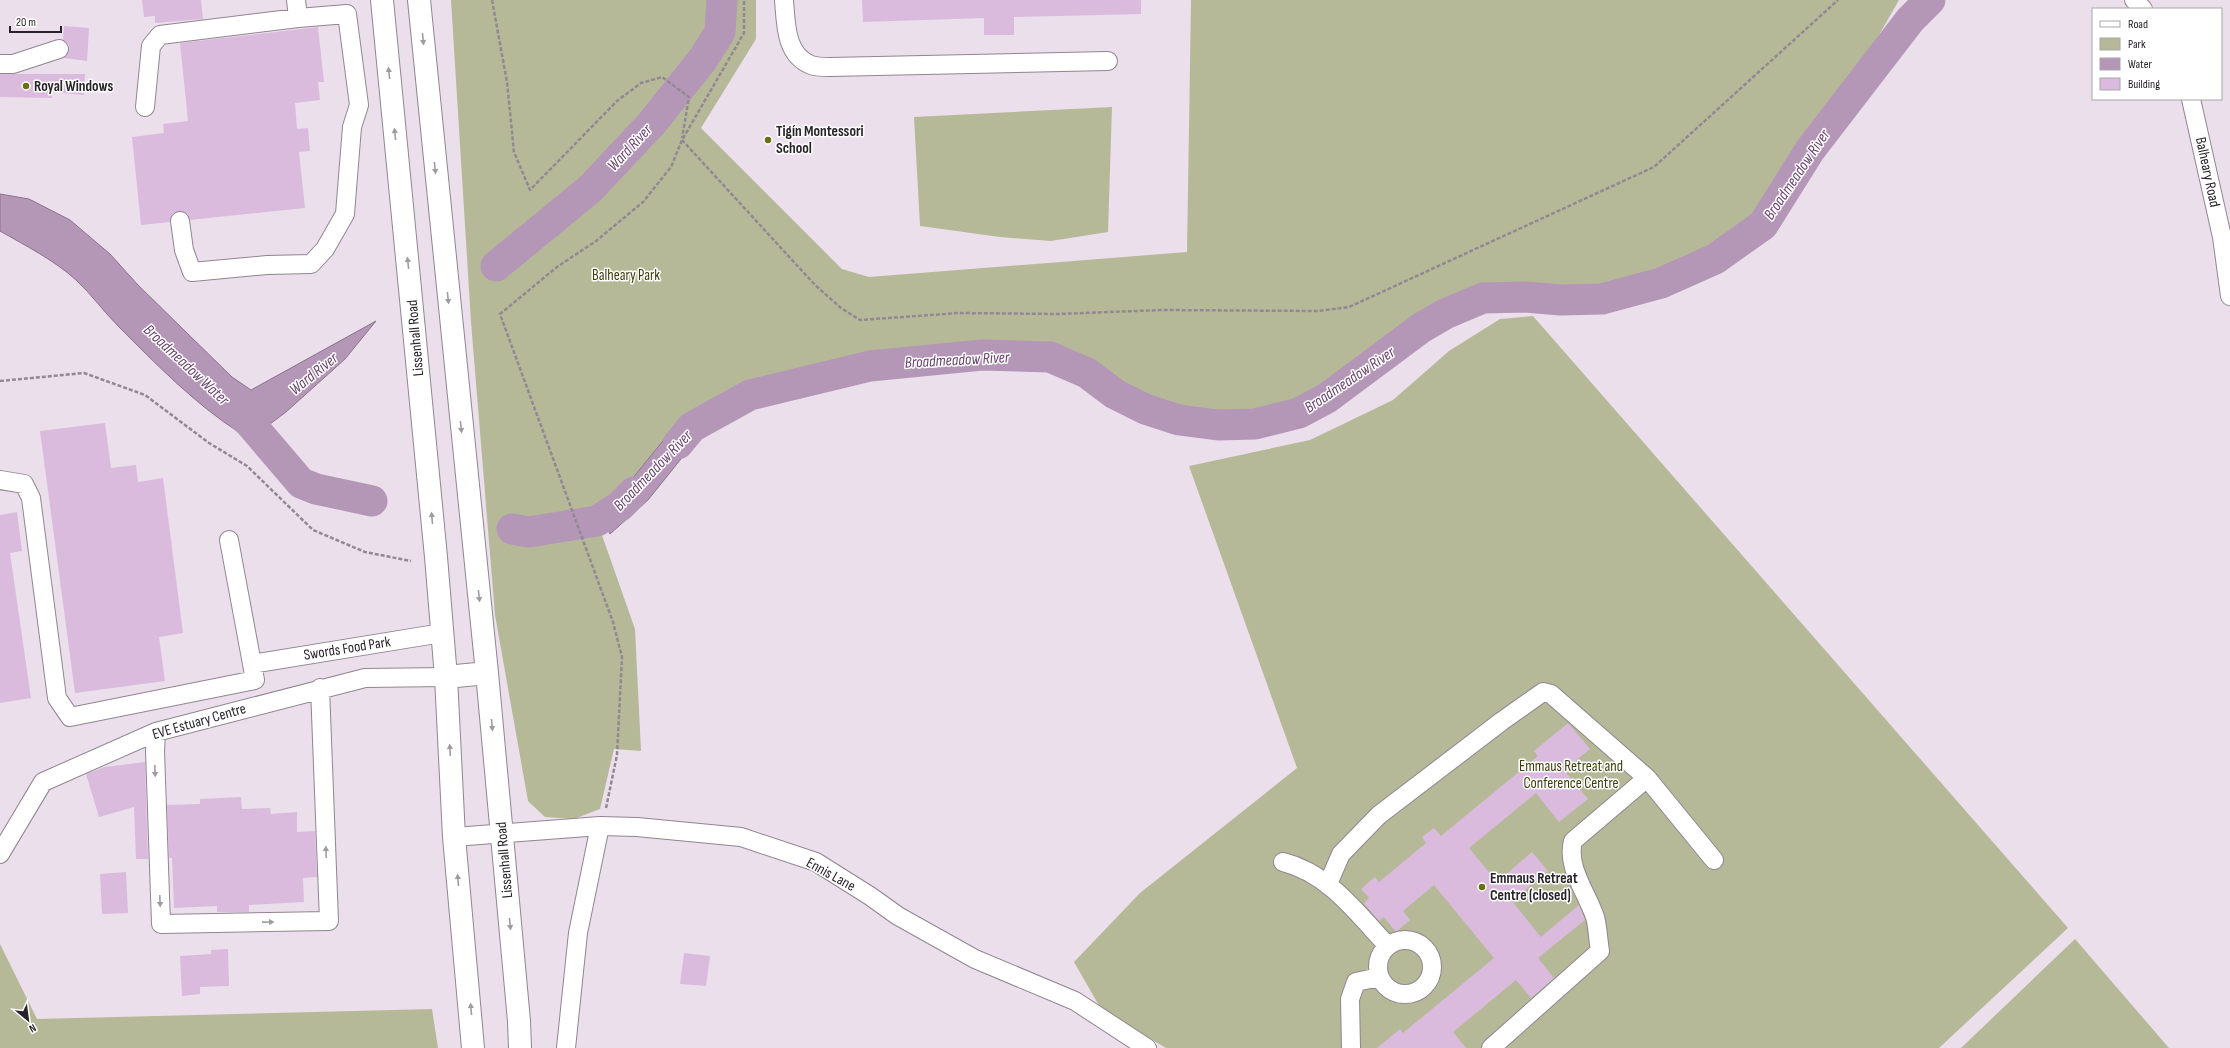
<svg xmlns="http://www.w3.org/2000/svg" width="2230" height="1048" font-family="'Sofia Sans Condensed',sans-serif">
<rect width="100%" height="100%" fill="#ebdfec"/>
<path fill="#b6b998" d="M451,0H756V39L701,128L842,269L869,277L1187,252L1191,0H1899L1859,70L1748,224L1724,242L1666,272L1628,285L1563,294L1514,288L1482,293L1436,310L1375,351L1309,403L1228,416H1201L1130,389L1089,363L1055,350L993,344L918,351L857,361L765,383L723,397L671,431L597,521L635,629L641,751L614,749L600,809L574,819L545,817L528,801L495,615L471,322Z
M1112,107L1108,232L1051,241L1000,237L920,226L914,117Z
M1533,316L2068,928L1939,1048H1166L1101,1009L1074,962L1140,893L1297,768L1189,466L1310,440L1393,400L1449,351L1500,319Z
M2075,939L2169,1048H1961Z
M0,944L37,1019L432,1009L438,1048H0Z"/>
<path fill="#b496b7" stroke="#8a748c" d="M0,194L29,199L70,220L110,254L138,285L232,377L251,390L376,321L345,359L286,412L270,424L240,433C195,404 157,365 119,327C104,312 92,295 76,280C54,260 26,246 0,231Z
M706,409L713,426L697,439L648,500L610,534L601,517L671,431Z"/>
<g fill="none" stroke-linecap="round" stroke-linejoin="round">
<path stroke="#b496b7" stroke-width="31" d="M496,266L590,189L652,123L703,59L720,32L722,0
M225,399L249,422L301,483L316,489L372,501
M678,444L692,427L750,395L870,366L982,355L1050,357L1087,373L1115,394L1145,409L1179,420L1218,425L1255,424L1299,413L1327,398L1421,328L1445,314L1483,298L1525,297L1561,300L1602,299L1661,283L1715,259L1763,225L1810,150L1910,20L1930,0
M512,529L529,532L597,521L620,506L634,492"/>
</g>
<path fill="#dabbdd" d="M142,0H201L203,19L155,23V16L144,17Z
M862,0H1141V14L1014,17V35H984V18L863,22Z
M64,26L89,28L87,61L64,58L69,51V45L63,39Z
M318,27L324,82H318L320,100L295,103L297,129L308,128L310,151L299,152L305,208L190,220L188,214L179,211L173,213L170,222L141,225L132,137L164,133L163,124L188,121L180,43Z
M0,74H85L84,95L52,92V98L0,97Z
M105,423L111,468L136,465L138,482L163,478L183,633L159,637L165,681L75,693L40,431Z
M17,512L22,551L10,553L31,698L0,703V515Z
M1568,723L1590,749L1564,770L1588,799L1559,822L1536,793L1469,848L1497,882L1532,852L1548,871L1512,901L1541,937L1579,905L1585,920L1538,958L1554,978L1531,998L1516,980L1453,1032L1466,1048H1377L1400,1029L1403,1033L1494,958L1434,885L1403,911L1410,920L1396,932L1384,917L1379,921L1364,903L1369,898L1361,889L1375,877L1379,882L1426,843L1422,837L1434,828L1441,836L1538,756L1534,751Z
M145,762L148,859H136L134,807L99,817L86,774L105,767Z
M241,797L242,809L270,808L271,814L297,812V832L315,831L317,877L303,878L304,902L249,905V912H217V906L174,908L172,858H169L167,805L200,804V799Z
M126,872L128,913L102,914L100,874Z
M228,949L229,986L200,987V994L182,996L180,956L211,954V950Z
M684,953L710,956L706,986L680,984Z"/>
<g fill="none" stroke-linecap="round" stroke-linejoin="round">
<defs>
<path id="minor" d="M784,0C786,23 785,55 811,65C816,67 824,67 830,67L1108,61
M2134,0L2143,9
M0,64H13L59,49
M2191,99L2222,237L2230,296
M145,107L151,46L160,35L298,18
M180,221L184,250L192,272L267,265L311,264L325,249L345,214L352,127L359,105L347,14L298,18L296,0
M0,480L24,484L31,498L57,698L70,717L255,680L229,540
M252,664L442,633
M156,732L155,751L161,924L329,921L320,688
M454,837L600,826L637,827L741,837L816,862L870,896L898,916L975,959L1075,1001L1147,1048
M0,854L43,782L156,732L365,678L446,677
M1283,862C1328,873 1357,913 1387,945
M1328,884L1341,854L1379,815L1502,721L1543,692L1551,694L1647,778L1714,860
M1378 967a27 27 0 1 1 54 0a27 27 0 1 1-54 0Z
M566,1048L578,933L600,826
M1351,1048L1350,999L1356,982L1379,977
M1491,1048L1600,951C1598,940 1598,928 1595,917C1587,893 1566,867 1573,841L1647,778"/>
<path id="major" d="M382,0L436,557L446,677L454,837L473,1048
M419,0L487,673L519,1021L520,1048
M446,677L487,673"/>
</defs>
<use href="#minor" stroke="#908591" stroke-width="20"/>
<use href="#major" stroke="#908591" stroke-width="24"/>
<path stroke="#918992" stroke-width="2.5" stroke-dasharray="4 2" stroke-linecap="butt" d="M492,0L507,82L514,152L530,190L617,101L641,83L662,77L689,97L682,138
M682,140L815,285L841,308L860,320L959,313L1058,314L1162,310L1318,311L1349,307L1654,167L1838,0
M0,381L84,373L145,395L209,443L247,466L313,530L365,552L411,561
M606,808L617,755L622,657L613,622L500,314L557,267L596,241L643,202L671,167L682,140L744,33V0"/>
<use href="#minor" stroke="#fff" stroke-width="18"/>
<use href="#major" stroke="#fff" stroke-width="22"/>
</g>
<defs><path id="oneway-solid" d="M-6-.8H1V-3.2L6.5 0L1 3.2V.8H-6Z"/></defs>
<g fill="#9e9c9e">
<use href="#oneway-solid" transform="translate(423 39) rotate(85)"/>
<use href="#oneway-solid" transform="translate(389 73) rotate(-96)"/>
<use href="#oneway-solid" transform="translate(395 134) rotate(-96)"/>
<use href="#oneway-solid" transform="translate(435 168) rotate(84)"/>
<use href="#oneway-solid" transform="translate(408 263) rotate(-96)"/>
<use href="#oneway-solid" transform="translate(448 298) rotate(84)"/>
<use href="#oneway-solid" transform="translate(461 427) rotate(84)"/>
<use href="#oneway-solid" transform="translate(432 518) rotate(-95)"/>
<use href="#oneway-solid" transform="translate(479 596) rotate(84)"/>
<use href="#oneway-solid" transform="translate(492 725) rotate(85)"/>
<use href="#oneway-solid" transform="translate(450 750) rotate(-93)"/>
<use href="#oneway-solid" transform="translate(155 771) rotate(88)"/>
<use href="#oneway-solid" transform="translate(326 852) rotate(-92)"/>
<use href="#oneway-solid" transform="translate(458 880) rotate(-95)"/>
<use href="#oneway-solid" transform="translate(160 901) rotate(88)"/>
<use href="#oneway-solid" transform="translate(268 922) rotate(-1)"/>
<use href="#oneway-solid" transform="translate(510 924) rotate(84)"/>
<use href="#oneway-solid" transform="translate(471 1009) rotate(-95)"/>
</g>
<g fill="#6b6f14" stroke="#fff" stroke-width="1.5">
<circle cx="26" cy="86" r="4"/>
<circle cx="768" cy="140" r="4"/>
<circle cx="1482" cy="887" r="4"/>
</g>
<g text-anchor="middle" stroke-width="3" stroke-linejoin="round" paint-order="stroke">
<g font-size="15" font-weight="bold" fill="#272328" stroke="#fff" text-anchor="start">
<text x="34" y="91">Royal Windows</text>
<text x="776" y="136">Tigín Montessori<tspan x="776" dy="17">School</tspan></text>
<text x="1490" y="883">Emmaus Retreat<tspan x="1490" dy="17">Centre (closed)</tspan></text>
</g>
<g font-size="15" fill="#272328" stroke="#fff">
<text transform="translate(2208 172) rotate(78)" y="5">Balheary Road</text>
<text transform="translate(415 338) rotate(-95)" y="5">Lissenhall Road</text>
<text transform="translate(347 648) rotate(-9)" y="5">Swords Food Park</text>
<text transform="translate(199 721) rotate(-16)" y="5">EVE Estuary Centre</text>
<text transform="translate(504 860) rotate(-95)" y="5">Lissenhall Road</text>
<text transform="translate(831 874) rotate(29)" y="5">Ennis Lane</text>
</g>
<g font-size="15" fill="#3c3e0a" stroke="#fff">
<text x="626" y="280">Balheary Park</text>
<text x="1571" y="771">Emmaus Retreat and<tspan x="1571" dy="17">Conference Centre</tspan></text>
</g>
<g font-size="16" font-style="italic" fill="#6b426f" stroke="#fff">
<text transform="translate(629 147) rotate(-47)" y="6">Ward River</text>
<text transform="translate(1796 174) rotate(-56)" y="6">Broadmeadow River</text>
<text transform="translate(957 359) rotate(-3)" y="6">Broadmeadow River</text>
<text transform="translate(187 364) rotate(43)" y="6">Broadmeadow Water</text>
<text transform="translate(313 373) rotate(-39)" y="6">Ward River</text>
<text transform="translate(1349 379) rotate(-34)" y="6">Broadmeadow River</text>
<text transform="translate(652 470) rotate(-46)" y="6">Broadmeadow River</text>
</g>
</g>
<rect x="2092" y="8" width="130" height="92" fill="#ffffff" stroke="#a9a7a9"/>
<rect x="2100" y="21" width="20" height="6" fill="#ffffff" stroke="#a9a7a9"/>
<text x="2128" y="28" font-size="12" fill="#272328">Road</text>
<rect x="2100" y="38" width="20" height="12" fill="#b6b998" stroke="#a9a7a9"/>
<text x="2128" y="48" font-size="12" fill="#272328">Park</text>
<rect x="2100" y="58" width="20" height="12" fill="#b496b7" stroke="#a9a7a9"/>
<text x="2128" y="68" font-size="12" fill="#272328">Water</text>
<rect x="2100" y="78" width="20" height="12" fill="#dabbdd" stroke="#a9a7a9"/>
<text x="2128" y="88" font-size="12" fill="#272328">Building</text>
<g transform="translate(28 1020) rotate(151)" stroke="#ffffff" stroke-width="3" paint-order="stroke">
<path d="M0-3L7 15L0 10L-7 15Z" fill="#272328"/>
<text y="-6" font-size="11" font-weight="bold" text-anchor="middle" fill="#272328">N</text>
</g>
<path d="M10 26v6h51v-6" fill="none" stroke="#272328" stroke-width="2"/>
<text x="16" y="26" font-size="12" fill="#272328" stroke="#ffffff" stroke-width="3" paint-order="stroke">20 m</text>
</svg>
